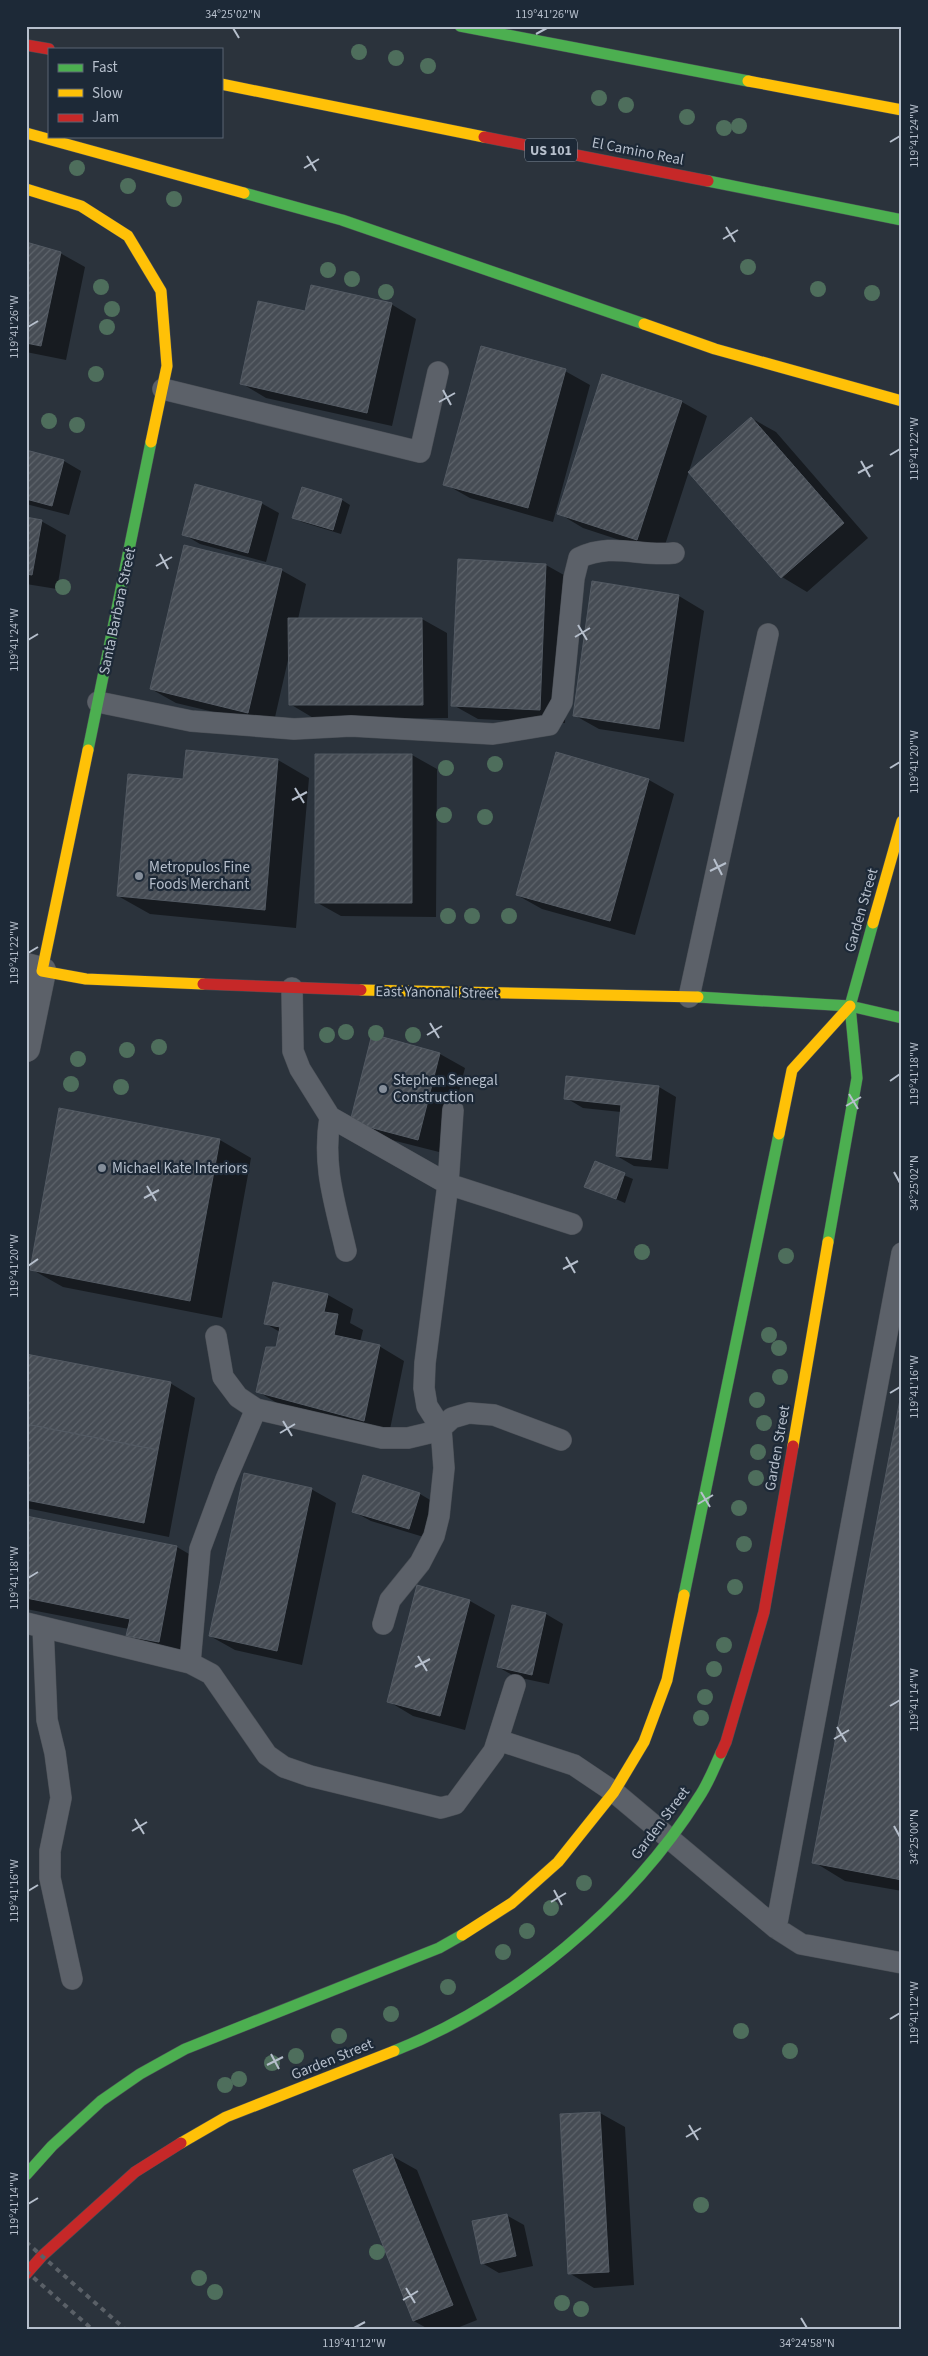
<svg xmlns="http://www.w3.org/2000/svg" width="928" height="2356" font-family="'Source Sans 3',sans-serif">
<defs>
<pattern id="building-hatch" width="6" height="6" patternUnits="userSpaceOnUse" patternTransform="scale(1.25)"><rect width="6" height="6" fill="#464c54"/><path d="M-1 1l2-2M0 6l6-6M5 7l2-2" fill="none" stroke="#5e646b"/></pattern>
</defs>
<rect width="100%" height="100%" fill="#2b333c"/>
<path fill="#0007" d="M26,243L60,253L85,267L66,360L26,352Z
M391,304L416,319L392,426L266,398L241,383Z
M565,371L590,385L553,522L470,498L445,484Z
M682,402L707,416L662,554L583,528L558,513Z
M751,418L776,432L868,538L807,592L782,577L689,472Z
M26,451L64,461L81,471L69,515L26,504Z
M303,488L342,500L350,505L341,534L302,522L293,517Z
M261,503L279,513L266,562L200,544L183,534Z
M26,518L41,521L66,535L57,589L26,584Z
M546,565L571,579L565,723L478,719L453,705Z
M281,570L306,584L298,619H422L447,633L448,718L315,719L290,704L288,660L273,726L176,703L151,689Z
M679,596L704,611L684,742L599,729L574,715Z
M557,754L649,780L674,794L635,935L542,909L517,895Z
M412,755L437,769L436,917L341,916L316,902Z
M278,760L309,778L296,928L150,914L118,896Z
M373,1036L440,1054L465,1068L443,1153L376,1136L351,1121Z
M659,1087L676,1097L668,1169L634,1166L617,1156L621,1112L583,1108L566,1098Z
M220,1140L251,1158L222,1318L63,1287L31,1269Z
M595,1163L633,1179L625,1203L586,1186Z
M328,1295L353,1309L350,1323L363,1330L360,1342L379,1346L404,1361L389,1434L282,1406L257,1391L277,1349L280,1332L266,1324Z
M26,1355L170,1383L195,1398L169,1537L26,1508Z
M902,1396V1891L845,1881L814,1862Z
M311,1489L336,1503L302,1665L235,1650L210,1636Z
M420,1494L437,1504L427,1538L371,1521L354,1512Z
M26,1517L177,1547L208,1565L191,1660L159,1653L128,1635L129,1629L26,1609Z
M470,1601L495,1615L465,1730L413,1716L388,1701Z
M546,1614L563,1624L549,1684L516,1677L498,1667Z
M600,2113L625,2127L634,2285L594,2288L569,2273Z
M392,2156L417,2170L477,2320L452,2330H430L414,2321L355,2171Z
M506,2215L524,2225L533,2266L499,2273L482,2263Z"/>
<path fill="url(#building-hatch)" stroke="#535a63" d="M26,242L61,252L41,346L26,343Z
M311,285L392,303L367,413L240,384L258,301L305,311Z
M481,346L566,369L528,508L443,485Z
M602,374L682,401L637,540L557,514Z
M751,417L844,523L781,578L688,472Z
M26,450L64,460L52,506L26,499Z
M195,484L262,502L248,553L182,535Z
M302,487L342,499L333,530L292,518Z
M26,517L42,520L32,575L26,574Z
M184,545L282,569L248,713L150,689Z
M458,559L546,564L540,710L451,706Z
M592,581L679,595L659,729L573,716Z
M288,618H422L423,705H289Z
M186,750L278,759L265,910L117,896L128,774L183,779Z
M556,752L649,779L610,921L516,895Z
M315,754H412V903H315Z
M372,1034L440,1053L418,1140L350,1122Z
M566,1076L659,1086L651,1160L616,1156L621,1105L564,1099Z
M59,1108L220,1139L190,1301L30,1270Z
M595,1161L625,1173L616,1199L584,1187Z
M273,1282L328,1294L324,1312L338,1314L334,1335L380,1345L364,1421L256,1392L266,1347H276L280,1327L264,1324Z
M26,1354L171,1382L158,1450L26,1424Z
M902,1389V1880L812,1863Z
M26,1424L158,1450L144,1523L26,1500Z
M244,1473L312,1488L277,1651L209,1636Z
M363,1475L420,1493L409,1529L352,1512Z
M26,1516L177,1546L159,1642L126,1636L130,1619L26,1598Z
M417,1585L470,1600L440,1716L387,1702Z
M512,1605L546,1613L532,1675L497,1667Z
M600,2112L609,2272L568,2274L560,2114Z
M392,2154L453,2305L413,2321L353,2170Z
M507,2214L516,2256L481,2264L472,2221Z"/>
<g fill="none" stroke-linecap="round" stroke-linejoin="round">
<defs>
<path id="lane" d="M163,389L420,452L438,372
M98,702L191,721L294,729L351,726L493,734L549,725L562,702L574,578L579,558C612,542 639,557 674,553
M292,988L293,1051L300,1069L330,1117L448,1184L425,1363L424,1388L427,1406L441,1428L444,1468L439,1516L434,1536L420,1563L390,1600L383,1624
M689,997L768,634
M453,1110L448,1184L572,1224
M330,1117C322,1167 335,1203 346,1251
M216,1336L223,1377L238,1397L256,1409
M26,1623L190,1663L211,1674L267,1755L284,1767L310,1776L441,1808L455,1804L494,1751L515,1685
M43,1627L47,1720L55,1753L61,1798L50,1851V1878L72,1979
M190,1663L200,1549L226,1479L256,1409L382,1438H408L429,1433L441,1428L452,1418L469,1413L494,1415L561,1440
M498,1740L574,1765L614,1792L776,1928L801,1944L902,1963
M776,1928L902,1253"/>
<path id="street" d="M26,967L42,971L26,1048"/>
<path id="fast" d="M460,26L748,81
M708,181L902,220
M244,193L342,220L644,324
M88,750L151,442
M698,997L850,1006L902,1018
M828,1242L857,1078L850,1006L873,923
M684,1595L779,1134
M394,2051C513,2004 631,1906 699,1797C708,1784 714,1768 721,1753
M26,2175L52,2146L101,2101L140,2074L185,2049L439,1948L462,1935"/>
<path id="slow" d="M748,81L902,110
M221,84L484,137
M26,133L244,193
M26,189L81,206L128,236L161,291L167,366L151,442
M644,324L715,349L902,401
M88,750L42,971L86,979L203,984
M873,923L902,821
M361,990L698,997
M779,1134L792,1070L850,1006
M793,1446L828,1242
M462,1935L512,1903L558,1862L614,1792L644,1742L667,1680L684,1595
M181,2143L226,2117L394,2051"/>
<path id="jam" d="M26,45L49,49
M484,137L708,181
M203,984L361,990
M721,1753L726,1742L764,1612L793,1446
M26,2274L42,2256L135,2172L181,2143"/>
</defs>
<use href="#lane" stroke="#4a4f56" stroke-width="22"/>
<use href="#street" stroke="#4a4f56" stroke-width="29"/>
<use href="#fast" stroke="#4a4f56" stroke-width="12"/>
<use href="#slow" stroke="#4a4f56" stroke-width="12"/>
<use href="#jam" stroke="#4a4f56" stroke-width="12"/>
<use href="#lane" stroke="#5c6169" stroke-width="21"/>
<use href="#street" stroke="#5c6169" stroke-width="28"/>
<use href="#fast" stroke="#4caf50" stroke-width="11"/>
<use href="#slow" stroke="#ffc107" stroke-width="11"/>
<use href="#jam" stroke="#c62828" stroke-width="11"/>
<path stroke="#5a6067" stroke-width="4" stroke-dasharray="5 5" stroke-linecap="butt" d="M26,2242L126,2330
M26,2271L93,2330"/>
</g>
<g fill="#4e6e5c">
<circle cx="359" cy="52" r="8"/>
<circle cx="396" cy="58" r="8"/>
<circle cx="428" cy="66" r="8"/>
<circle cx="599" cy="98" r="8"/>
<circle cx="626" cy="105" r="8"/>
<circle cx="687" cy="117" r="8"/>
<circle cx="739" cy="126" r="8"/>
<circle cx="724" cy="128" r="8"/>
<circle cx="77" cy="168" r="8"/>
<circle cx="128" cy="186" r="8"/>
<circle cx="174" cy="199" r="8"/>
<circle cx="748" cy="267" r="8"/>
<circle cx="328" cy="270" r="8"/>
<circle cx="352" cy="279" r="8"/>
<circle cx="101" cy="287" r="8"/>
<circle cx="818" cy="289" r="8"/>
<circle cx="386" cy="292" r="8"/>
<circle cx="872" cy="293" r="8"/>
<circle cx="112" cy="309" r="8"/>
<circle cx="107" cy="327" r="8"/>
<circle cx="96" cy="374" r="8"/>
<circle cx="49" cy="421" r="8"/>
<circle cx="77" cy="425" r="8"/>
<circle cx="63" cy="587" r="8"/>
<circle cx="495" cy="764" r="8"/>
<circle cx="446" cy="768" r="8"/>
<circle cx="444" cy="815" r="8"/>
<circle cx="485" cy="817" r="8"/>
<circle cx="448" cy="916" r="8"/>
<circle cx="472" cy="916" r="8"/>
<circle cx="509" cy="916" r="8"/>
<circle cx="346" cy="1032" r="8"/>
<circle cx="376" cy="1033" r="8"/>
<circle cx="327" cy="1035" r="8"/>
<circle cx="413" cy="1035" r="8"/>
<circle cx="159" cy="1047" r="8"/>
<circle cx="127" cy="1050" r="8"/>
<circle cx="78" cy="1059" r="8"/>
<circle cx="71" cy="1084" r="8"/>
<circle cx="121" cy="1087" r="8"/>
<circle cx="642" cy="1252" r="8"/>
<circle cx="786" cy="1256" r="8"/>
<circle cx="769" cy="1335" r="8"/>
<circle cx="779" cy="1348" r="8"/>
<circle cx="780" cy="1377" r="8"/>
<circle cx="757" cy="1400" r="8"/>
<circle cx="764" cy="1423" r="8"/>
<circle cx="758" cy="1452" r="8"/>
<circle cx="756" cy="1478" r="8"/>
<circle cx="739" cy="1508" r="8"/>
<circle cx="744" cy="1544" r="8"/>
<circle cx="735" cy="1587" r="8"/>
<circle cx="724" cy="1645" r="8"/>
<circle cx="714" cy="1669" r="8"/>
<circle cx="705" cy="1697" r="8"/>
<circle cx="701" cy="1718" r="8"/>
<circle cx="584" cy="1883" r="8"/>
<circle cx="551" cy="1908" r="8"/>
<circle cx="527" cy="1931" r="8"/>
<circle cx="503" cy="1952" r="8"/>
<circle cx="448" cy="1987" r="8"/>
<circle cx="391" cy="2014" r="8"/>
<circle cx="741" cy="2031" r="8"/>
<circle cx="339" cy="2036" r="8"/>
<circle cx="790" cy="2051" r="8"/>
<circle cx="296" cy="2056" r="8"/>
<circle cx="272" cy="2063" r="8"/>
<circle cx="239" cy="2079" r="8"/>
<circle cx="225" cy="2085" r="8"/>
<circle cx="701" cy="2205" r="8"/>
<circle cx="377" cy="2252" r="8"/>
<circle cx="199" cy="2278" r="8"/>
<circle cx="215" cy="2292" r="8"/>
<circle cx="562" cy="2303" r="8"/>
<circle cx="581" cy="2309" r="8"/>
</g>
<path fill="none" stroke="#b6bfcc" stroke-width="2" d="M233,28L239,38M536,34L547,28M890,142L900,136M307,156L316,171M304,168L319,159M726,227L735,242M723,239L738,230M28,327L38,321M443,390L451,405M439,402L455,393M890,455L900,449M861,461L870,477M858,473L873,465M160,554L168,569M156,566L172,557M578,625L587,640M575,637L590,628M28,640L38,634M890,768L900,762M295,788L304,803M292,800L307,792M714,859L722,875M710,871L726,863M28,953L38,947M430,1023L439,1038M427,1035L442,1026M890,1081L900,1074M849,1094L858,1109M846,1106L861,1097M894,1172L900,1183M147,1186L156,1201M144,1198L159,1190M566,1257L575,1273M28,1266L38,1259M563,1269L578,1261M890,1393L900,1387M283,1421L292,1436M280,1433L295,1424M701,1492L710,1507M698,1504L713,1495M28,1578L38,1572M418,1656L427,1671M415,1667L430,1659M890,1706L900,1700M837,1727L846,1742M834,1739L849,1730M135,1819L144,1834M894,1826L900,1837M132,1831L147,1822M554,1890L562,1905M28,1891L38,1885M551,1902L566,1893M890,2019L900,2013M271,2054L279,2069M267,2065L283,2057M689,2125L698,2140M686,2137L701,2128M28,2204L38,2198M406,2288L415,2303M403,2300L418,2291M801,2318L807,2328M354,2328L365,2322"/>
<g fill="#858e9a" stroke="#1d2937" stroke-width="2">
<circle cx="139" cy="876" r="5"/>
<circle cx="383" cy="1089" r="5"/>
<circle cx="102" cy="1168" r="5"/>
</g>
<g text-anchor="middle" stroke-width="4.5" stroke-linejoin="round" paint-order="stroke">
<rect fill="#1d2937" stroke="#88929f" stroke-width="1" x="525" y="138.5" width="52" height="23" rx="4"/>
<g font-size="14" font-weight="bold" fill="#b6bfcc">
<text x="551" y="155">US 101</text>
</g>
<g font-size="15" fill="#b6bfcc" stroke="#1d2937">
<text transform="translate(638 151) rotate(11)" y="5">El Camino Real</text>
<text transform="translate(117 611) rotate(-78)" y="5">Santa Barbara Street</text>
<text transform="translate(861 910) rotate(-74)" y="5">Garden Street</text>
<text transform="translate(437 992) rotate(1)" y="5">East Yanonali Street</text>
<text transform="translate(777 1448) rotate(-80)" y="5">Garden Street</text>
<text transform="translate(660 1823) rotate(-53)" y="5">Garden Street</text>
<text transform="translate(332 2059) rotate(-22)" y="5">Garden Street</text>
</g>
<g font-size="15" fill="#b6bfcc" stroke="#1d2937" text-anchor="start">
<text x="149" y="872">Metropulos Fine<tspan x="149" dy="17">Foods Merchant</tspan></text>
<text x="393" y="1085">Stephen Senegal<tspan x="393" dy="17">Construction</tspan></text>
<text x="112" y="1173">Michael Kate Interiors</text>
</g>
</g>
<rect width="928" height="2356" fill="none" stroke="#1d2937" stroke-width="55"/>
<rect x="48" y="48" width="175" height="90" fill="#1d2937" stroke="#5a6573"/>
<rect x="58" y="64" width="25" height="8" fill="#4caf50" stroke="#5a6573"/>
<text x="92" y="72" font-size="15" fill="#b6bfcc">Fast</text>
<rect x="58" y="89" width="25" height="8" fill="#ffc107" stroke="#5a6573"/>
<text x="92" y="98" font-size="15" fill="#b6bfcc">Slow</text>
<rect x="58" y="114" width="25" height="8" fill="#c62828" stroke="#5a6573"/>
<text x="92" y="122" font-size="15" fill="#b6bfcc">Jam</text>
<rect x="28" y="28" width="872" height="2300" fill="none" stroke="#b6bfcc" stroke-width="2"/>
<g font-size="12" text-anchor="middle" fill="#b6bfcc">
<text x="233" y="18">34°25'02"N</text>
<text x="547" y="18">119°41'26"W</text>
<text transform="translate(914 136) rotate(-90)" y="4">119°41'24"W</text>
<text transform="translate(14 327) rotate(-90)" y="4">119°41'26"W</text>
<text transform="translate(914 449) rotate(-90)" y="4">119°41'22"W</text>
<text transform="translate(14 640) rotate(-90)" y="4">119°41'24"W</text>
<text transform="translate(914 762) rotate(-90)" y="4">119°41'20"W</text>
<text transform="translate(14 953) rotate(-90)" y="4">119°41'22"W</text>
<text transform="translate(914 1074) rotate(-90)" y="4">119°41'18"W</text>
<text transform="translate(914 1183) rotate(-90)" y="4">34°25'02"N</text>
<text transform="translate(14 1266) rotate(-90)" y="4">119°41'20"W</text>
<text transform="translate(914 1387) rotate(-90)" y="4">119°41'16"W</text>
<text transform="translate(14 1578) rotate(-90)" y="4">119°41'18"W</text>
<text transform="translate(914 1700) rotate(-90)" y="4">119°41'14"W</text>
<text transform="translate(914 1837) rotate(-90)" y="4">34°25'00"N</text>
<text transform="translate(14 1891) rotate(-90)" y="4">119°41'16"W</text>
<text transform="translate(914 2013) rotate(-90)" y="4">119°41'12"W</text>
<text transform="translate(14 2204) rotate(-90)" y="4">119°41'14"W</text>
<text x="354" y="2347">119°41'12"W</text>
<text x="807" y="2347">34°24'58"N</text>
</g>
</svg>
